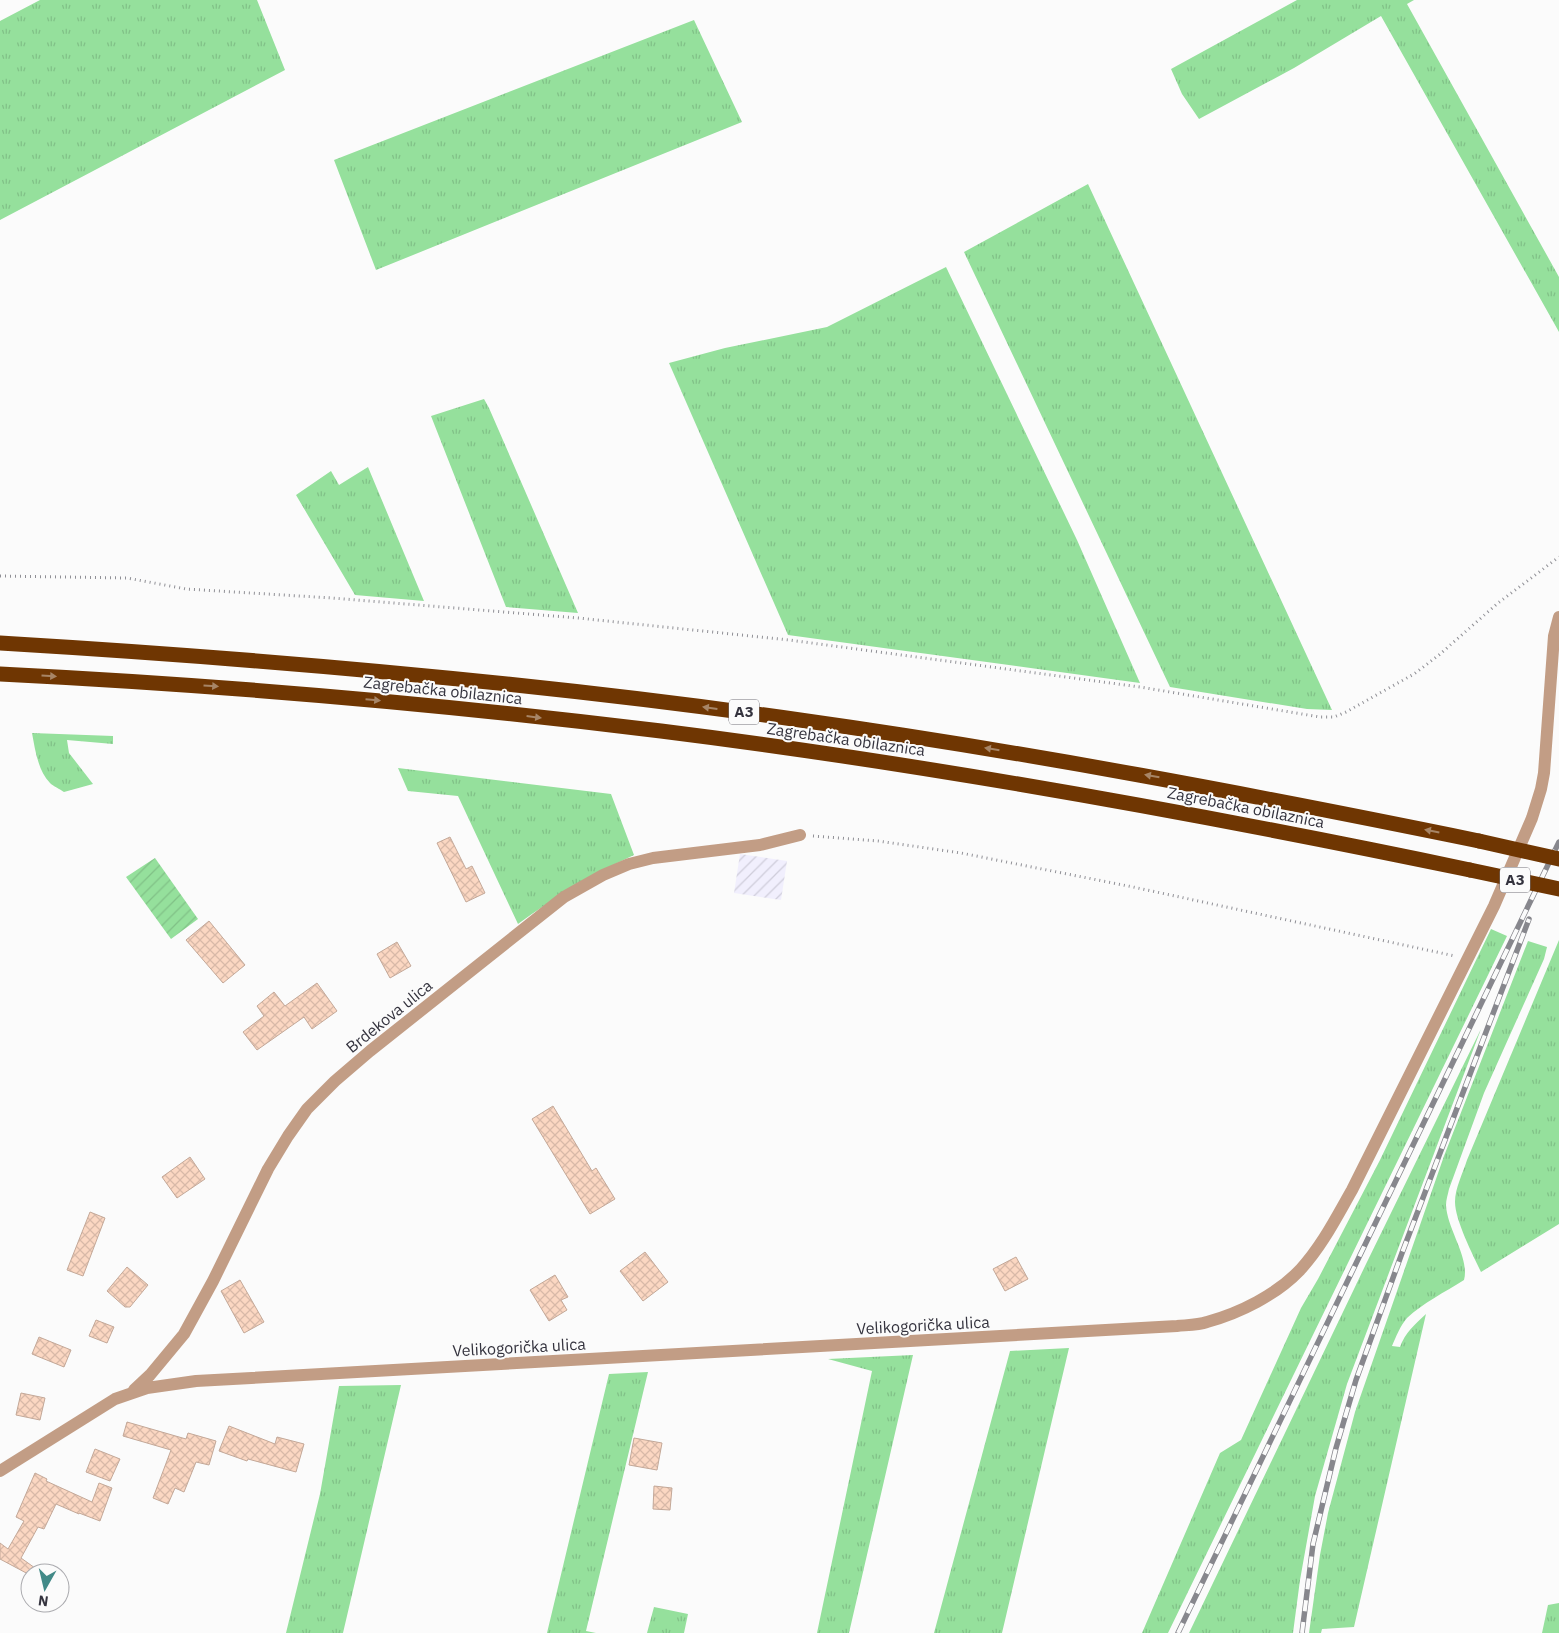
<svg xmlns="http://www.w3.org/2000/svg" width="1559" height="1633" font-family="'IBM Plex Sans',sans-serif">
<defs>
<pattern id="industrial-furrows" width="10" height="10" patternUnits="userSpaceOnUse" patternTransform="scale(1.25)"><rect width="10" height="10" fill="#f1effd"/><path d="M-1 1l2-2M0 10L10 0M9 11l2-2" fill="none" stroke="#cfcdda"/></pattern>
<pattern id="grass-tufts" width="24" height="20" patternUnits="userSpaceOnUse" patternTransform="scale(1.25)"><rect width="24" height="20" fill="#95e09c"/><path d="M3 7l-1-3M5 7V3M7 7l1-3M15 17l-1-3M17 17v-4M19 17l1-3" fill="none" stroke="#81c187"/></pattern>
<pattern id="garden-furrows" width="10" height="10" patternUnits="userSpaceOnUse" patternTransform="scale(1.25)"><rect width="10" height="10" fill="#95e09c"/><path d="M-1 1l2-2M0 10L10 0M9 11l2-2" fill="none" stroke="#81c187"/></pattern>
<pattern id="building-cross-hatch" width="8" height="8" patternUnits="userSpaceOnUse" patternTransform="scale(1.25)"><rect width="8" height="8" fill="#fbd7c2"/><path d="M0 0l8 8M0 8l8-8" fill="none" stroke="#d8b9a8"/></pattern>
</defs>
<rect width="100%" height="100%" fill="#fbfbfb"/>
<path fill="url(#industrial-furrows)" d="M740,854L787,861L781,900L734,893Z"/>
<path fill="url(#grass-tufts)" d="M40,0H257L285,70L0,220V21Z
M1297,0H1414L1407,4L1559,277V332L1381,16L1294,68L1199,119L1182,94L1171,69Z
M694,20L742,122L376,270L334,160Z
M1088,184L1332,710L1307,709L1170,687L964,252Z
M946,267L1077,540L1140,683L788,635L669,363L725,348L827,327Z
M484,399L489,408L578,613L506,607L431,416Z
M368,467L424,601L355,595L296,495L331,471L339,485Z
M32,733L113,736V744L67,740L69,753L93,784L64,792C60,789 53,786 50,783C38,771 35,749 32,733Z
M398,768L611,794L634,855C593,874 555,897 518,924L458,796L408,791Z
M1491,929L1507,936L1168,1633H1142L1220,1453L1241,1440L1301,1308L1318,1279L1380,1160Z
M1559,940V1224L1481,1272C1473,1255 1455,1220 1455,1202C1455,1188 1463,1173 1467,1160Z
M1528,941L1547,947L1544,959L1484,1093L1449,1189C1448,1194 1446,1200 1446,1205C1447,1229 1470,1258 1464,1280C1445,1292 1423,1303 1407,1318C1400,1326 1396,1337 1392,1346L1400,1347C1405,1333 1415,1324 1426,1314L1354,1627L1322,1629L1321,1633H1309L1320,1555L1328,1513L1355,1412L1444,1156Z
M1481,1029L1347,1384L1315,1496L1300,1580L1293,1633H1189L1366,1264Z
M1069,1348L1002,1633H934L1010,1351Z
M913,1355L849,1633H817L872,1371L828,1359Z
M648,1372L586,1631L596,1633H547L609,1374Z
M401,1385L343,1633H286L320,1494L339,1386Z
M1559,1603V1633H1542L1548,1605Z
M654,1607L688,1614L684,1633H647Z"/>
<path fill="url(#garden-furrows)" d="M155,858L198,919L171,939L126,877Z"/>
<path fill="url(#building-cross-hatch)" stroke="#c3a898" d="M450,837L466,869L472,866L485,893L466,902L437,843Z
M209,921L245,965L223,983L186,940Z
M397,942L411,966L390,978L377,954Z
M317,983L337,1011L312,1029L304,1017L257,1050L243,1032L264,1016L257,1006L274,992L285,1006Z
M553,1106L592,1171L596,1168L615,1199L590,1214L532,1119Z
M190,1157L205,1179L177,1198L162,1177Z
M90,1212L105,1218L83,1276L67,1270Z
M645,1252L668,1282L643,1301L620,1271Z
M1016,1257L1028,1279L1005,1291L993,1269Z
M127,1267L148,1285L130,1307H125L107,1291Z
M555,1275L568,1297L561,1300L567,1310L549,1321L530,1290Z
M240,1280L264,1322L244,1333L221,1291Z
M96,1320L114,1327L107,1343L89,1336Z
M39,1337L71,1350L64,1367L32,1354Z
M21,1393L45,1398L40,1420L16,1415Z
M127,1422L186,1439L188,1433L216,1441L209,1465L196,1462L184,1492L175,1488L168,1504L153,1498L171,1450L123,1436Z
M229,1426L275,1444L277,1437L304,1444L296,1472L248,1459L247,1461L219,1451Z
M634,1438L662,1443L657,1470L629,1465Z
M95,1449L120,1459L110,1481L86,1472Z
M35,1473L47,1479L46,1481L92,1502L99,1483L112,1488L100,1521L79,1513V1514L56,1504L44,1529L38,1527L21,1558L35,1568L30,1575L0,1559V1543L8,1549L24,1521L16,1517Z
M654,1486L672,1488L670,1510L653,1509Z"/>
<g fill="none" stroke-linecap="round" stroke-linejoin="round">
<path stroke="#8f8f95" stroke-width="3" stroke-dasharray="1 4" stroke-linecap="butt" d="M0,576L127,578L186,589L332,598L578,618L789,640L999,668L1140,687L1320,717H1334L1346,712L1414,674L1439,655L1498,603L1559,557
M813,836L878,841L961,853L1133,887L1455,956"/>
<path stroke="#c29d85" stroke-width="12" d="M134,1390L150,1375L184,1334L213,1281L268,1169L288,1136L307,1109L335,1081L370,1051L564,897L603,875L629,864L653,858L760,845L800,835
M0,1471L115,1399L147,1388L196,1381L1177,1326C1187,1325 1198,1325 1207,1322C1240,1313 1276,1295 1300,1270C1322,1246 1336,1218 1352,1190L1494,906L1532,818L1541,789L1544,773L1554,636L1559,617"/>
<path stroke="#6f3602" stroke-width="15" d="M0,643C267,659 534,682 800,720C1028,752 1254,795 1479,841
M0,674C221,685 442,704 661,731C933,765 1202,814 1470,870"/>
<defs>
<path id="rail" d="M1178,1633L1559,842
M1302,1633L1313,1544L1336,1448L1356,1380L1402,1253L1529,919"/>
</defs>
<use href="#rail" stroke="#87878d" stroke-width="5.5"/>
<use href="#rail" stroke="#fbfbfb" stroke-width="4" stroke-dasharray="11" stroke-linecap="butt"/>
<path stroke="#6f3602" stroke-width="15" d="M1479,841L1559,859
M1470,870L1559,889"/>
</g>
<defs><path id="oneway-solid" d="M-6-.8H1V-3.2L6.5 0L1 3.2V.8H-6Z" transform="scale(1.25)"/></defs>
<g fill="#a78566">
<use href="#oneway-solid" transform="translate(49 676) rotate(3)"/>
<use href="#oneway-solid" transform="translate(211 686) rotate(4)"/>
<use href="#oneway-solid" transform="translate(373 700) rotate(5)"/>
<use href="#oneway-solid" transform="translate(710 708) rotate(-172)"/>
<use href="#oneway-solid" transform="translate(534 717) rotate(7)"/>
<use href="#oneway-solid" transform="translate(992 749) rotate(-171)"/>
<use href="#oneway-solid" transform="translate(1152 776) rotate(-170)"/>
<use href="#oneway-solid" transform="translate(1432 831) rotate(-169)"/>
</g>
<g text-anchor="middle" stroke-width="4" stroke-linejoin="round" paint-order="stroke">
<g fill="#fbfbfb" stroke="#706f77" stroke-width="1">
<rect x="729" y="699.5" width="30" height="25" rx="4"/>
<rect x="1500" y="867.5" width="30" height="25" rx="4"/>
</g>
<g font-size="15" font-weight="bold" fill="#34333e">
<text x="744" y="717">A3</text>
<text x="1515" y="885">A3</text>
</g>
<g font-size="16" fill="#34333e" stroke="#fbfbfb">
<text transform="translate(443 690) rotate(6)" y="6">Zagrebačka obilaznica</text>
<text transform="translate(846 739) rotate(8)" y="6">Zagrebačka obilaznica</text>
<text transform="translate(1246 807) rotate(11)" y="6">Zagrebačka obilaznica</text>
<text transform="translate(389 1016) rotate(-39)" y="6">Brdekova ulica</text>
<text transform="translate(923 1325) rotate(-3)" y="6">Velikogorička ulica</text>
<text transform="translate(519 1347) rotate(-3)" y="6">Velikogorička ulica</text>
</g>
</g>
<g transform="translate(45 1588) rotate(188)"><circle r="24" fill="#fbfbfb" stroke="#ababaf"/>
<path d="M0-4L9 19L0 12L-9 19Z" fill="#428a88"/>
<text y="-8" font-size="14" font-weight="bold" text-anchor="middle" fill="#34333e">N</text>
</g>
</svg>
